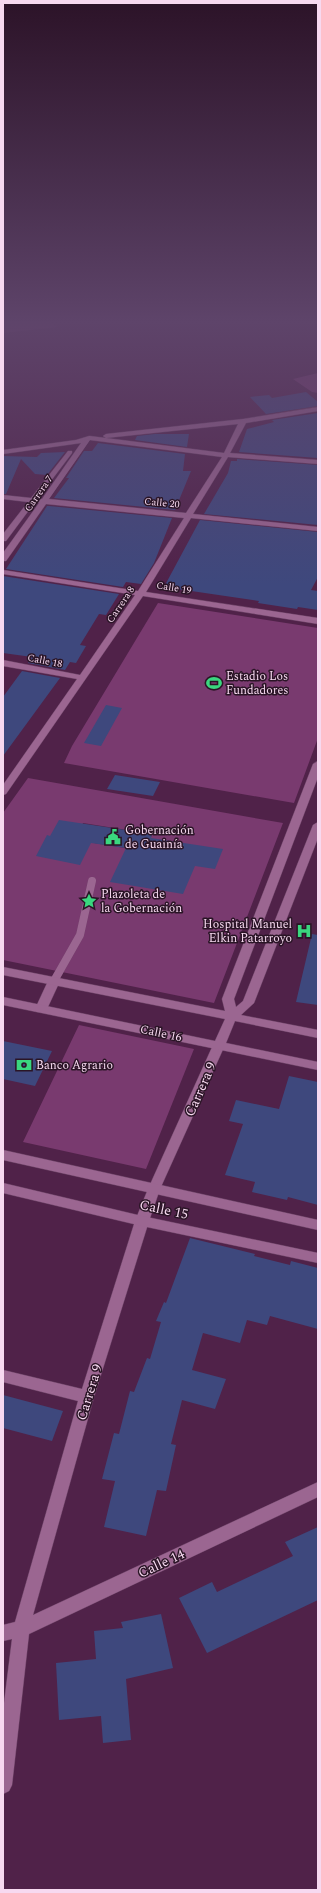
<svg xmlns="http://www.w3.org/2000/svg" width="321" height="1893" font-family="Spectral,serif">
<rect width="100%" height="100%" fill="#502249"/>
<path fill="#793a6f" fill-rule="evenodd" d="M3,320H46L58,327L3,333Z
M318,373V393L312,392L293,379Z
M158,603L318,628V738L294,803L64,763L72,746Z
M28,778L283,823L214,1003L3,960V813ZM83,823L152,834V835L144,851L75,840Z
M79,1025L194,1049L146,1169L23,1142Z"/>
<path fill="#3e487d" d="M306,392L318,402V406L266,414L250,397L269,395L272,398Z
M318,413V458L239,452L247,429L274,422L272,420Z
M155,434H189L187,447L135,440L137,436Z
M98,443L185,454L183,471H191L175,510L54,498L69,478H66L84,451H92Z
M65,452L47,475L35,474L21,459L6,494H3V456L37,457L41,453Z
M237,459L318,465V525L204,514L228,473L231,461H237Z
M47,506H49L172,518L154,563L141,584L126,582L123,587L6,569Z
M200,520L318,532V577L311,590L318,591V610L298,607L297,609L258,603L259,601L164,587Z
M3,576L119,594L106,615L99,614L80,645L86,646L76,663L70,662L65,670L28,663L32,657L3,653Z
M22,671L60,678L3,756V697Z
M106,705L122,708L101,746L84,743Z
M115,775L160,782L153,796L107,789Z
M59,820L152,834L151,838L223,849L215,869L195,866L183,894L110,882L126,848L91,843L80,865L36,856L47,835L50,836Z
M312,934L318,935V1005L296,1002Z
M3,1041L52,1051L35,1086L3,1079Z
M289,1076L318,1082V1205L288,1197L287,1200L252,1192L255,1182L225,1175L243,1124L229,1121L236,1100L279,1109Z
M190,1238L255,1254L254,1256L290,1265L291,1261L318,1268V1329L270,1316L267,1325L247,1320L240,1343L203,1333L192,1370L226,1379L215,1409L182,1400L171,1444L176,1445L166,1491L157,1490L146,1536L104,1527L115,1481L102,1479L114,1433L119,1434L130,1391L134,1392L147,1358L150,1359L161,1322L156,1321L164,1302L166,1303Z
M3,1395L63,1411L52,1441L3,1428Z
M318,1527V1600L207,1653L179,1598L212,1582L217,1592L293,1556L285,1542Z
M161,1614L173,1668L126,1679L131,1740L103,1743L101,1716L59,1720L56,1663L96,1659L94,1631L123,1628L121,1622Z"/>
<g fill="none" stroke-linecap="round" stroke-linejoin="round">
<defs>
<path id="service" d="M54,981L80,935L92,881"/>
<path id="minor" d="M318,407V411L246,423L230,453L318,460V464L228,457L193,514L318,527V531L191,518L146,592L318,618V624L143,596L6,794L3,795V785L77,679L3,666V660L80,675L135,595L3,574V570L138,591L184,518L46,504L6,561H3V553L39,503L35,502L6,541H3V534L28,502L3,499V495L31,498L68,451H72V453L38,498L42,499L81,443L3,454V450L76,440L89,436H90L224,453L238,424L106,438L103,436L106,434L243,419ZM90,440L222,457L186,513L49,499Z
M54,977L60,981L47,1009L45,1012H37L35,1009L48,981Z
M219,1041L223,1042L225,1045L160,1189L149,1221L94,1397L33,1615L318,1482V1497L29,1634L12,1785L9,1791L3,1794V1711L12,1639L3,1641V1625L15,1622L78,1401L3,1382V1370L82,1389L135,1221L148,1189L213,1045L215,1042Z"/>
<path id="tertiary" d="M318,761V777L234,999L236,1007L243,1001L313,825L318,822V838L254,1003L241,1015L318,1030V1038L235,1021L226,1043L318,1062V1070L3,1005V997L215,1041L225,1019L3,975V967L225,1011L222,999L313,764Z
M3,1150L318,1220V1230L3,1160Z
M3,1183L142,1216L318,1253V1263L142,1226L3,1193Z"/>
</defs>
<use href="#service" stroke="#6b4265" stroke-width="8"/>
<use href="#minor" stroke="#6b4265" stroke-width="1"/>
<use href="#tertiary" stroke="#6b4265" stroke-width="1"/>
<use href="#service" stroke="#9b6691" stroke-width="8"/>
<use href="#minor" fill="#9b6691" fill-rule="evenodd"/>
<use href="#tertiary" fill="#9b6691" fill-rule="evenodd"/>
</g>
<linearGradient id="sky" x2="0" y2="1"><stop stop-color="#2c1328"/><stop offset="0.55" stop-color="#5e446a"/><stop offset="1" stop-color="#5e446a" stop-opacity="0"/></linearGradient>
<rect width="321" height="585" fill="url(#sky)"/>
<defs>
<symbol id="stadium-bare" viewBox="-9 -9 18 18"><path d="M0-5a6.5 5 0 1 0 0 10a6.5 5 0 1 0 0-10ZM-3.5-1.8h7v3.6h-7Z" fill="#3ad77f" stroke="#2a1526" stroke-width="2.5" paint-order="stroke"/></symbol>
<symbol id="civic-bare" viewBox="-9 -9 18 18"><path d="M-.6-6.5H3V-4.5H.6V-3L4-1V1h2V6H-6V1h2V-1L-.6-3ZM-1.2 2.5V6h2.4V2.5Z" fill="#3ad77f" stroke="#2a1526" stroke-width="2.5" paint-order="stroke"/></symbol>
<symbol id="sight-bare" viewBox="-9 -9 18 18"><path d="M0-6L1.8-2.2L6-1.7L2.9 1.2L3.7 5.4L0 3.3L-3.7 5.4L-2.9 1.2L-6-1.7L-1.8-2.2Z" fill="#3ad77f" stroke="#2a1526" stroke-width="2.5" paint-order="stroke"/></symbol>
<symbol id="hospital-bare" viewBox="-9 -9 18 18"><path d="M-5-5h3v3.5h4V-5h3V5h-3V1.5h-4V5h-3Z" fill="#3ad77f" stroke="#2a1526" stroke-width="2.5" paint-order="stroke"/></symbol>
<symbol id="bank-bare" viewBox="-9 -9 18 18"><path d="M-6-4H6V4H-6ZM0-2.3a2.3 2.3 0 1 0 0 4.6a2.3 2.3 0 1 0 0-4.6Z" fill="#3ad77f" stroke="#2a1526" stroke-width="2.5" paint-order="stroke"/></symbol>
</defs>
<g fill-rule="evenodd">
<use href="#stadium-bare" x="203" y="672" width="22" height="22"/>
<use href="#civic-bare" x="102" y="826" width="22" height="22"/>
<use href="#sight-bare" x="78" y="890" width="22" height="22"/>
<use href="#hospital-bare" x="293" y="920" width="22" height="22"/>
<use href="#bank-bare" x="13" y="1054" width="22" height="22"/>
</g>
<g text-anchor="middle" stroke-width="3" stroke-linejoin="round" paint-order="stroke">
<g font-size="10" fill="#f7d9f0" stroke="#2a1526">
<text transform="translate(38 493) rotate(-55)" y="4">Carrera 7</text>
<text transform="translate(162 502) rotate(6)" y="4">Calle 20</text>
<text transform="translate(174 587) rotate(9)" y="4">Calle 19</text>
<text transform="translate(120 604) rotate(-56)" y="4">Carrera 8</text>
<text transform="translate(45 660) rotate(11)" y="4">Calle 18</text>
</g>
<g font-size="12" fill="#f7d9f0" stroke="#2a1526" text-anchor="start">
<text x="226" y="680">Estadio Los<tspan x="226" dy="14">Fundadores</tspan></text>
<text x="125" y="834">Gobernación<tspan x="125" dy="14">de Guainía</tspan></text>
<text x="101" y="898">Plazoleta de<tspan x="101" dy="14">la Gobernación</tspan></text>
<text x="292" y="928" text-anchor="end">Hospital Manuel<tspan x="292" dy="14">Elkin Patarroyo</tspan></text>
<text x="36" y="1069">Banco Agrario</text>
</g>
<g font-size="12" fill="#f7d9f0" stroke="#2a1526">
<text transform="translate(161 1033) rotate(12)" y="4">Calle 16</text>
</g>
<g font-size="14" fill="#f7d9f0" stroke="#2a1526">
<text transform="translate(200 1089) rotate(-66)" y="5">Carrera 9</text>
<text transform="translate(164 1209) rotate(12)" y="5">Calle 15</text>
<text transform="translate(89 1392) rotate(-73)" y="5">Carrera 9</text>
<text transform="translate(161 1563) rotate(-25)" y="5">Calle 14</text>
</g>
</g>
<rect width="321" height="1893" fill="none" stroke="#f7d9f0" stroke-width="8"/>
</svg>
